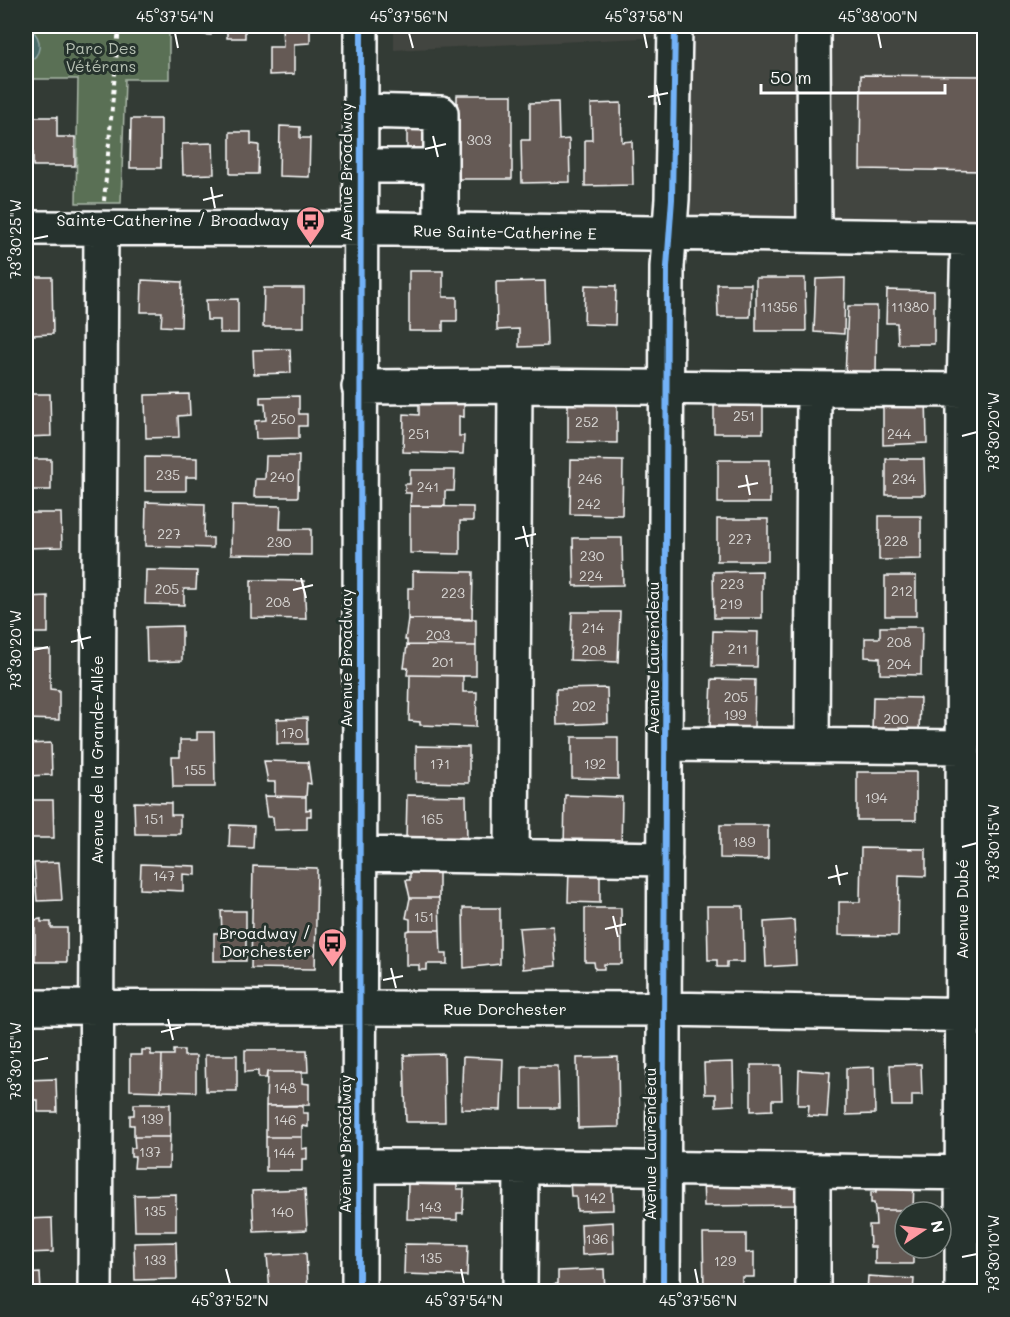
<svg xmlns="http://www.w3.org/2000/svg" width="1010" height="1317" font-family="Mali,sans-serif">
<rect width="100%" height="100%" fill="#333b35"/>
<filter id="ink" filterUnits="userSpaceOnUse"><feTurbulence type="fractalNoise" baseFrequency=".0167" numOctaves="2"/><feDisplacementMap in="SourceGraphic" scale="12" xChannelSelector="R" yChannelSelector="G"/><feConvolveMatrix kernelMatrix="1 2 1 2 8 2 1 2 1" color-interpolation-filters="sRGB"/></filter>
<g filter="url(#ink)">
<path fill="#42443f" d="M394,26H984V225L683,222L685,36L394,50Z"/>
<path fill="#5a7054" stroke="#acb8aa" stroke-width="1.5" d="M26,26H169V79H125L121,203H76L78,79H26Z"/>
<path fill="#466b69" stroke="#90a6a5" stroke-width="1.5" d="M26,26H32L30,28C43,39 43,56 26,63Z"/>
<path fill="#655a55" stroke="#fff" stroke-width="1.5" d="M184,26H212L211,35L183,33Z
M227,26H245V38H227Z
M282,26H310V43L294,44V74L269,75V47H283Z
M861,75L984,76V171L860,169Z
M457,95H512V179H457Z
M558,102L559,140L569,139L570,182L522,183L521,140H530V103Z
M621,103L622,142L632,141L633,185L585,186V140H592L591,104Z
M33,117H57V137H75V166H33Z
M131,119H161V168H130Z
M407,124L435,125V154L407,153Z
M280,126L300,127V138H310L309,177L279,176Z
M230,132H251V144L259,145L258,174H230Z
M213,143L214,174L183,175L182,144Z
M409,271H443V297H457V321H443V331H409Z
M26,277H52L53,334L32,335V330H26Z
M756,278H805L806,331H756Z
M845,278L844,334L814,332L816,279Z
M142,280L182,282L181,327L161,326L162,312H141Z
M545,281L547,346L519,347V329L497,330L496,282Z
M717,284H751L750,317H718Z
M585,285L616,286L615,325L584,324Z
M264,288H304V327H263Z
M887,290L934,291V344H898L897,323H886Z
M238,299V333H220V320H207L206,300Z
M848,306H877L876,376L845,377Z
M290,349L291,373L254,374L253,350Z
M26,394H50L51,436L26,437Z
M189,394L190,415L178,416L179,437L146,438L145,395Z
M714,395L763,396V433H714Z
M883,395H926L927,443L883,445Z
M299,396V414H307V426H299V438L256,439L255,421L266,420L265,403H260V397Z
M419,397L464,398V417L459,416V436H464L463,454L403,452L404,414L419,415Z
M568,401H617V443L568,442Z
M266,456H299L298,497H254L255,479H265Z
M145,457L197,458V477H186V491H145Z
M26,459H51V490H26Z
M886,459H924L925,495H886Z
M571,460L623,461L622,515L570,514Z
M718,460H770V503H718Z
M410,470H455L454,491H445V506H410L411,493H405V484H410Z
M146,502L205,504L204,538H213V548L145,546Z
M232,505L281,506L280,529H311V555L231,554Z
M410,506L473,507V521H460V554L410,553Z
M26,513H61L62,547L26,548Z
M879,516H921V559L879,560Z
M717,519H768V561H717Z
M573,538H622L623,585L574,586Z
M146,570L197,571L196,589H184V605L145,604Z
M413,571L473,572L472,620L408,619V588H413Z
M762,571V618H714L713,572Z
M885,576H916V616H885Z
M251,580L304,581L306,619L251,618Z
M48,596V633H26V597Z
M572,612H620L618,662L570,660Z
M408,619H476V646L407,645V640H405Z
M182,626V661L147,662L146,627Z
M880,627H922L921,675L880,674V658L865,657V638H880Z
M713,631L758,632L757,667L712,666Z
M407,645L476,646V676L407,675L408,668H404Z
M26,650H50V689L59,690V720L26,719Z
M410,675L463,676V692H477L476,727L420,725V722L409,721Z
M712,679L755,680L754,727L710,726Z
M607,688L608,723L557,725L556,689Z
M873,697L920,698L919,734L872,733Z
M307,718V744H277V719Z
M197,732H214L215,787H173L172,757H180V740H197Z
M572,737H618V779L572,778Z
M51,743L52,775L26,776V744Z
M416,746L469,747V783L416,782Z
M264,761L308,762L311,784L307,783L306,797L275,796V782H268Z
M857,772H916V820H857Z
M407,795L466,796L467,840H406Z
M565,795L622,797L621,850L564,849Z
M264,796L306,797V810L311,809V816H307V829L274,830L273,817H267Z
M26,800H53L54,838H26Z
M134,802L171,803V815H180V834H135Z
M230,825L254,826L253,848L229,847Z
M720,825H768V859L720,858Z
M861,848L926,849V876L899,875L898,936L839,935V902H860Z
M59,862L62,900L37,901L34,863Z
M141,864L196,866V875L183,874V891L140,889Z
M253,866L317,868L315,969L251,968Z
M569,868H600V903L568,902Z
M410,869H439V898H410L406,880H410Z
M410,898H439L440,930H410V919L406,918Z
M707,906H743L744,962H727V967H717V960H708Z
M463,908H500V964L464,968Z
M585,908H621L622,964H604V969H595L594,962H585Z
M221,911H246V961H214V933H222Z
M26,915L27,920H35V962H26Z
M41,919V922H51V928H67V962H35V920Z
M794,920L796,965L766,967L764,922Z
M553,926L556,966L523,969L519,928Z
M410,930H440L441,954H447V964H427V970H419V965H406V931Z
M142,1050H151V1055H162L161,1091L130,1090V1055H142Z
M174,1050H184V1056H196V1092L161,1091L162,1055H174Z
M245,1050H307L308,1072H267L266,1078H258V1071L245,1072Z
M444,1054L445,1122H406L404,1055Z
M205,1055H237V1091H206Z
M463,1057L503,1059L501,1110L461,1109Z
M618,1057L619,1127L578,1128L577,1058Z
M733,1062L734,1105L716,1106V1094H705L704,1063Z
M921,1064L922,1095H912V1106H892L890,1065Z
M751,1065H781L782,1100H772V1110L751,1111Z
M522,1066H558L559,1108H522Z
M874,1067L875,1114L846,1115V1068Z
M799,1070L830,1072L827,1117L808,1116L809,1105H798Z
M267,1072H302V1083L309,1084V1105L266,1106Z
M56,1079L57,1112H38V1100H26V1080Z
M134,1104H170V1137H134V1125H130V1115H134Z
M266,1106H303V1113H308V1127L302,1126V1137H266Z
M134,1137H170L169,1168H134L135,1157H131V1148H135Z
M266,1137H302V1149L307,1148V1159H302V1171H266Z
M612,1178L613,1210L577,1211L576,1196H571L570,1180Z
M798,1178V1205L704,1206L703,1179Z
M876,1181H914L913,1210H875L874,1203H871V1192H876Z
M408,1184L457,1185V1189H464L463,1213H457V1220L407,1219Z
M305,1189L307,1230L254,1232L252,1191Z
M176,1194V1231H135L134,1195Z
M875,1210H913L905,1212V1248H913V1264H875V1247H870L869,1225H876Z
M52,1218L53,1252L26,1253V1219Z
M613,1222L614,1253L582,1255L581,1224Z
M703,1234H746V1253L754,1252V1277H742V1290H704Z
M176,1242L177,1279L135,1280L134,1243Z
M405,1244L468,1245L467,1276L404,1274Z
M306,1253L308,1291L270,1292L267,1255Z
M604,1269L605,1292H554V1284H558V1271Z
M40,1273L41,1292H26V1274Z
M868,1276L914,1279L913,1292H867Z
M133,1289L179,1290V1292H133Z"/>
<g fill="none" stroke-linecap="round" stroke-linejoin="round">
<defs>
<path id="minor" d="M813,26L814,235
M360,111L441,113V230
M361,166H441
M26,228L393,229L984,238
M359,387L515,386L964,390
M666,744L963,747
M812,744L814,390
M359,854L665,859
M512,855L515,386
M26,1007L664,1009L983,1015
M359,1166C567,1165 776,1171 984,1173
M95,1292L101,229
M359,1292L361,26
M520,1292L521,1166
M663,1292L667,267L672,199L675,26
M813,1292V1172
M962,1292L964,390L968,238"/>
</defs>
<use href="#minor" stroke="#fff" stroke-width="38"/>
<path stroke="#fff" stroke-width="4" stroke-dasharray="4.5 4.5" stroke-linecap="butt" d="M104,201L119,26"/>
<use href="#minor" stroke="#26332d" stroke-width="33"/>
<defs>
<path id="cycleway" d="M359,1292L361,26
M663,1292L667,267L672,199L675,26"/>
</defs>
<use href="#cycleway" stroke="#26332d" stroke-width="10"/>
<use href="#cycleway" stroke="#73b2f8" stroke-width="6"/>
</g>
</g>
<path fill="none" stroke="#fff" stroke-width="2" d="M175,33L178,48M409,33L413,48M644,33L647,48M878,33L881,48M656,85L660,105M648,97L668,93M433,136L438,157M425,149L446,144M211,187L215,208M203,200L223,195M33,239L48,236M962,436L977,432M746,475L750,495M738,487L758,483M523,526L528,547M515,539L536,534M301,578L306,598M293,590L313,585M78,629L83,649M71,642L91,637M33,650L48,647M962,847L977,843M836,865L840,885M828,878L848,873M613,916L618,937M605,929L626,924M391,968L396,988M383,980L403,976M168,1019L173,1040M161,1032L181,1027M33,1061L48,1058M962,1257L977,1254M226,1269L230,1284M461,1269L464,1284M695,1269L698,1284"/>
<defs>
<symbol id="bus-pin" viewBox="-11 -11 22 30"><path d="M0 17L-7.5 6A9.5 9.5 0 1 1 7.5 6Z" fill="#ff9aa2" stroke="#26332d"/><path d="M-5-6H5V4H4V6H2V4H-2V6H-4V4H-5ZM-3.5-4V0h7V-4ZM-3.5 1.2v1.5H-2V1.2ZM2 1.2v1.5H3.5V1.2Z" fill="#111"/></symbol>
</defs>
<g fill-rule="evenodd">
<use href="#bus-pin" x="294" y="204" width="33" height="45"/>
<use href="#bus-pin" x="316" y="926" width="33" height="45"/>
</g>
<g text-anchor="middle" stroke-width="6" stroke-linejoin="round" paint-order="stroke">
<g font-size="14" fill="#d8d6d4">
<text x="479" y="145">303</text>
<text x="779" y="312">11356</text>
<text x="910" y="312">11380</text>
<text x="744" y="421">251</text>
<text x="283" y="424">250</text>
<text x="587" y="427">252</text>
<text x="419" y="439">251</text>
<text x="899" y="439">244</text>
<text x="168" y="480">235</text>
<text x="282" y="482">240</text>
<text x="590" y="484">246</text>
<text x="904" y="484">234</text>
<text x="428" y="492">241</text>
<text x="589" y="509">242</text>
<text x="169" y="539">227</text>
<text x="740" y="544">227</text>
<text x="896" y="546">228</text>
<text x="279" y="547">230</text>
<text x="592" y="561">230</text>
<text x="591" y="581">224</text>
<text x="732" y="589">223</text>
<text x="167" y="594">205</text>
<text x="902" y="596">212</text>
<text x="453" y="598">223</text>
<text x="278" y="607">208</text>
<text x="731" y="609">219</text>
<text x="593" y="633">214</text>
<text x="438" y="640">203</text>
<text x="899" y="647">208</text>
<text x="738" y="654">211</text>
<text x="594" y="655">208</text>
<text x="443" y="667">201</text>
<text x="899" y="669">204</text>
<text x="736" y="702">205</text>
<text x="584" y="711">202</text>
<text x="735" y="720">199</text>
<text x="896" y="724">200</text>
<text x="292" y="738">170</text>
<text x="440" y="769">171</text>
<text x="595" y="769">192</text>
<text x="195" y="775">155</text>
<text x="876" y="803">194</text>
<text x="154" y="824">151</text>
<text x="432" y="824">165</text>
<text x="744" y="847">189</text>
<text x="164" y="881">147</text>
<text x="424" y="922">151</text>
<text x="285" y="1093">148</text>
<text x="152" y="1124">139</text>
<text x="285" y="1125">146</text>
<text x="150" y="1157">137</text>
<text x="284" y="1158">144</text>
<text x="595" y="1203">142</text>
<text x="430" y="1212">143</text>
<text x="155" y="1216">135</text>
<text x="282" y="1217">140</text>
<text x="597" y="1244">136</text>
<text x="431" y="1263">135</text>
<text x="155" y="1265">133</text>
<text x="725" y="1266">129</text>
</g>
<g font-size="16" fill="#b5bfb2" stroke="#26332d">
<text x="101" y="54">Parc Des<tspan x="101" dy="18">Vétérans</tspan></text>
</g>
<g font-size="16" fill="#fff" stroke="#26332d">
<text transform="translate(346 172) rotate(-90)" y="6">Avenue Broadway</text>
<text transform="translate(505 232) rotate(1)" y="6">Rue Sainte-Catherine E</text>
<text transform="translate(346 658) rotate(-90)" y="6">Avenue Broadway</text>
<text transform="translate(653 658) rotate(-90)" y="6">Avenue Laurendeau</text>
<text transform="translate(97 760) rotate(-90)" y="6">Avenue de la Grande-Allée</text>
<text transform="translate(962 909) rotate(-90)" y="6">Avenue Dubé</text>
<text x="505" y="1015">Rue Dorchester</text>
<text transform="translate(345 1144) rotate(-90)" y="6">Avenue Broadway</text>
<text transform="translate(650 1144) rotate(-90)" y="6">Avenue Laurendeau</text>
</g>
<g font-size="16" fill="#fff" stroke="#26332d" text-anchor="end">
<text x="289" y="226">Sainte-Catherine / Broadway</text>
<text x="311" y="939">Broadway /<tspan x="311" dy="18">Dorchester</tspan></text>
</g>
</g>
<rect width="1010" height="1317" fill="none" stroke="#26332d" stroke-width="66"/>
<g transform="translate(923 1230) rotate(77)"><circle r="28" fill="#26332d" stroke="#7d8581" stroke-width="1.5"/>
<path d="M0-4.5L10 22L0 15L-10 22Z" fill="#ff9aa2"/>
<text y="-9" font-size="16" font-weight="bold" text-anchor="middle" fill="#ffffff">N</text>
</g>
<path d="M761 84v9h184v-9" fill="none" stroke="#ffffff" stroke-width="3"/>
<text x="770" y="84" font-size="18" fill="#ffffff" stroke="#26332d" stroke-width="4.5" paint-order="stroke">50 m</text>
<rect x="33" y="33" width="944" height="1251" fill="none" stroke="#fff" stroke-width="2"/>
<g font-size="15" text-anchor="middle" fill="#fff">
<text x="175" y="22">45°37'54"N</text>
<text x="409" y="22">45°37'56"N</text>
<text x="644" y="22">45°37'58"N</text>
<text x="878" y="22">45°38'00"N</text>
<text transform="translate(16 239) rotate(-90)" y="5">73°30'25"W</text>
<text transform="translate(994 432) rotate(-90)" y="5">73°30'20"W</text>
<text transform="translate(16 650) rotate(-90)" y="5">73°30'20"W</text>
<text transform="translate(994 843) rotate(-90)" y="5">73°30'15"W</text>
<text transform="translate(16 1061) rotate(-90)" y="5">73°30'15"W</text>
<text transform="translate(994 1254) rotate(-90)" y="5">73°30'10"W</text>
<text x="230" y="1306">45°37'52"N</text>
<text x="464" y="1306">45°37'54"N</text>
<text x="698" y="1306">45°37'56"N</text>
</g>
</svg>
